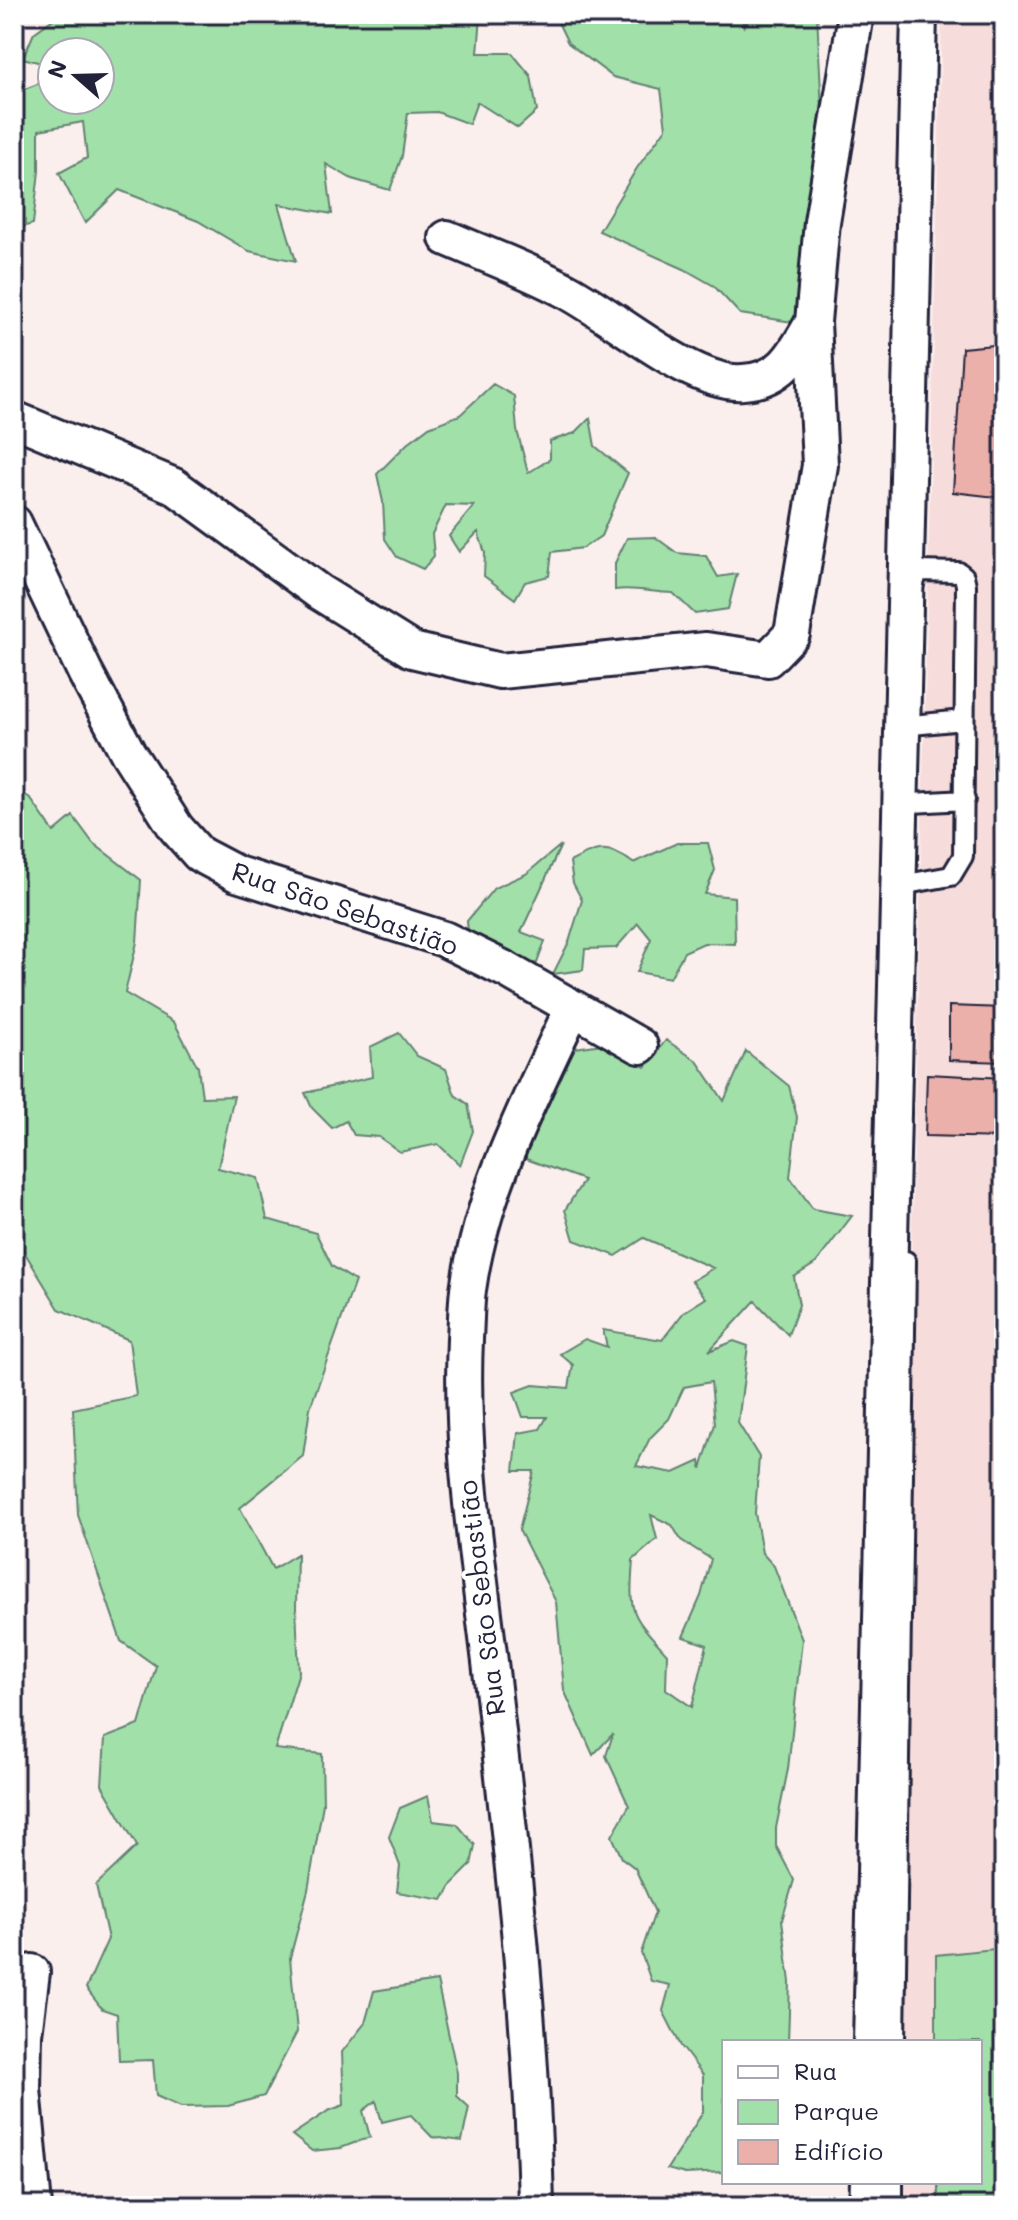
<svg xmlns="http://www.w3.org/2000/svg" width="1018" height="2220" font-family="Mali,sans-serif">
<rect width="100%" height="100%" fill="#fbefee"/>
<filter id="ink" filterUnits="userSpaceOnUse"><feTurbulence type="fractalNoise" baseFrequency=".0125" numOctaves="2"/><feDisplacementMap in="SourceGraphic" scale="16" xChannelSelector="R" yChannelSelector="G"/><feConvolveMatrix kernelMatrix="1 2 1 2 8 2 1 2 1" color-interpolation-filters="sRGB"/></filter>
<g filter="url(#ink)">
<path fill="#f6dcda" d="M942,14H1004V2206H888L889,2182H980V2042H892Z"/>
<path fill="#a2e0a9" stroke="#628172" stroke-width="2" fill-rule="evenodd" d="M60,14H478L481,16L478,53H512L531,76L537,111L518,128L477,102L469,124L437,112L408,113L402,156L390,190L352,179L326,164L332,214L279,204L296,261L249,251L198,221L119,190L85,223L59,173L87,158L83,122L39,130V171L33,224L14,229V93L48,80L52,81V100H100V52H52V66L23,58L34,33Z
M554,14H742L744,28L749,14H817L825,169L806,324L740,314L714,286L684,269L599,231L637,168L666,128L661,89L613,77L568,43Z
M493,384L514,396L517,430L528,473L550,459V441L575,433L590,418L595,446L628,473L601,536L583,548L552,552L549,576L525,582L515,599L484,576L485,553L478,532L459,552L449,536L474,506L446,505L432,534L434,556L423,569L397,557L385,539L383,502L377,474L408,443L429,427L460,415Z
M655,537L677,553L706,556L718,577L737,574L728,609L695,614L673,593C653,593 635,587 615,590V563L627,538Z
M14,787L30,798L54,832L73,816L93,843L141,880L137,942L125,993L174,1022L198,1067L202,1097L234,1096L218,1168L258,1178L267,1219L316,1233L332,1266L355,1281L310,1408L303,1456L240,1508L273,1569L297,1554L296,1608L299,1672L275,1749L322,1754L323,1804L308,1890L290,1958L297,2032L264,2096L228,2106L181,2107L156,2096L153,2060L119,2061L117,2014L102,2009L86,1988L108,1939L96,1885L137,1846L102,1785L105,1738L139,1725L156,1666L121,1641L78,1515L73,1409L136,1396L129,1340L59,1309L14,1235Z
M677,843H708L715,870L705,894L734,897L735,944L704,943L684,952L670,978L637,972L651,939L638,923L616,948L585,949L583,970L553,974L569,942L582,900L573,883L570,862C597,848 607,843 633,863Z
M561,845L521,932L545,941L537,963L509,966L469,944L467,921L494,888L526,874Z
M399,1033L417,1056L446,1069L455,1095L468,1104L473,1131L460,1165L438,1144L400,1152L379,1137L354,1135L346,1121L332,1128L312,1108L305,1093L372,1077L370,1047Z
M666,1040L697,1061L724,1101L746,1051L789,1086L797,1117L790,1177L813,1209L852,1216L816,1263L794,1277L799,1305L788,1335L755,1301L709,1351L734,1341L748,1346L738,1423L759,1457L755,1513L762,1553L774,1566L802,1640L788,1769L776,1828V1846L794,1880L782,1920L790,1982L788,2042H724V2172L685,2174L667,2169L703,2112V2075L681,2046L663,2011L670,1985L651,1981L641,1953L655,1912L635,1868L622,1858L612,1836L629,1806L606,1756L613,1734L593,1755L564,1690L556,1602L519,1530L534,1471H514L518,1433L540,1429L547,1417H523L514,1392L533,1385L569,1388L573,1365L560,1354L585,1339L607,1347L603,1330L662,1340L684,1312L706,1298L692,1281L713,1268L644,1238L616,1256L574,1240L565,1210L584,1180L526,1159L527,1134L575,1048L602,1044L645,1067ZM711,1382L715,1424L701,1469L700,1461L674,1473L636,1466L650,1438L669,1419L684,1387ZM651,1515L672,1525L681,1540L711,1559L701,1596L683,1637L707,1645L692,1707L666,1689L667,1654C630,1613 629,1615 633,1560L657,1539Z
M428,1796L433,1821L457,1824L475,1845L471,1865L452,1884L443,1900L397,1892L400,1866L389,1837L400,1808Z
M1004,1948V2206H938V2182H980V2042H936V1955Z
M437,1981L457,2073V2096L469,2107L462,2141L432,2137L411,2115L382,2122L376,2101L363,2111L370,2137L341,2148L312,2151L292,2135L328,2111L344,2105L342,2052L365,2023L374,1991Z"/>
<path fill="#ebb0aa" stroke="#22223b" stroke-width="2" d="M1004,344V498L953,492L962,348Z
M949,1006L1004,1008L1003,1062L949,1060Z
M927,1074L1004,1078V1138L925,1136Z"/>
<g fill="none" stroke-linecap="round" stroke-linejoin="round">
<defs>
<path id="lane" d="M912,725L964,720
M912,803L965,800
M912,883L951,876L963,856L966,585L964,576L959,572L918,571L913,587
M895,2042L906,1261
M893,2206V2182"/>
<path id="street" d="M447,238C486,255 528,270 565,290C612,314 692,386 743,382C783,380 795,353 813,322
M14,419L174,486L319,592L412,650L500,671L706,650L768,659L792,634L820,465L813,322L822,222L856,14
M14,523L85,672L128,753L176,828L199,854L237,874L444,939L507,970L640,1046
M32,1972L24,2034L23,2089L34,2206
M871,2042L919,14
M536,2206C532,2024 511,1843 490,1662C477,1555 460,1447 465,1339C466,1322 466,1306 468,1290C482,1189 530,1100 572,1009
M867,2206L868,2182"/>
</defs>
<use href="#lane" stroke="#22223b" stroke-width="24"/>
<use href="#street" stroke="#22223b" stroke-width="40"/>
<use href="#lane" stroke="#fff" stroke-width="18"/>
<use href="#street" stroke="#fff" stroke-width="34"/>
</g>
</g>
<g text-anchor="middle" stroke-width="8" stroke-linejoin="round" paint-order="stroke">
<g font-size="26" fill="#22223b" stroke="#fff">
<text transform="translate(345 909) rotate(19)" y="9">Rua São Sebastião</text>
<text transform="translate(482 1598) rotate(-97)" y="9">Rua São Sebastião</text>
</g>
</g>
<rect width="1018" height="2220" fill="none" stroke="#fff" stroke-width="48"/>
<rect x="24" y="24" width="970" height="2172" fill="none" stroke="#22223b" stroke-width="3" filter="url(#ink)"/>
<rect x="722" y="2040" width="260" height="144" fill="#ffffff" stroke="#a7a7b1" stroke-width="2"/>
<rect x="738" y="2066" width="40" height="12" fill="#ffffff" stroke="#a7a7b1" stroke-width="2"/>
<text x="794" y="2080" font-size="24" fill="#22223b">Rua</text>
<rect x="738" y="2100" width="40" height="24" fill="#a2e0a9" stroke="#a7a7b1" stroke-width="2"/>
<text x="794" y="2120" font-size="24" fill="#22223b">Parque</text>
<rect x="738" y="2140" width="40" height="24" fill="#ebb0aa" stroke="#a7a7b1" stroke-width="2"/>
<text x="794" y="2160" font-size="24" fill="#22223b">Edifício</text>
<g transform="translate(76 76) rotate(290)"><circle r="38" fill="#ffffff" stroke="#a7a7b1" stroke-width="2"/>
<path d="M0-6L14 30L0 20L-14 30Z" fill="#22223b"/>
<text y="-12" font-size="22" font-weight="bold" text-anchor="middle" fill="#22223b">N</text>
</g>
</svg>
